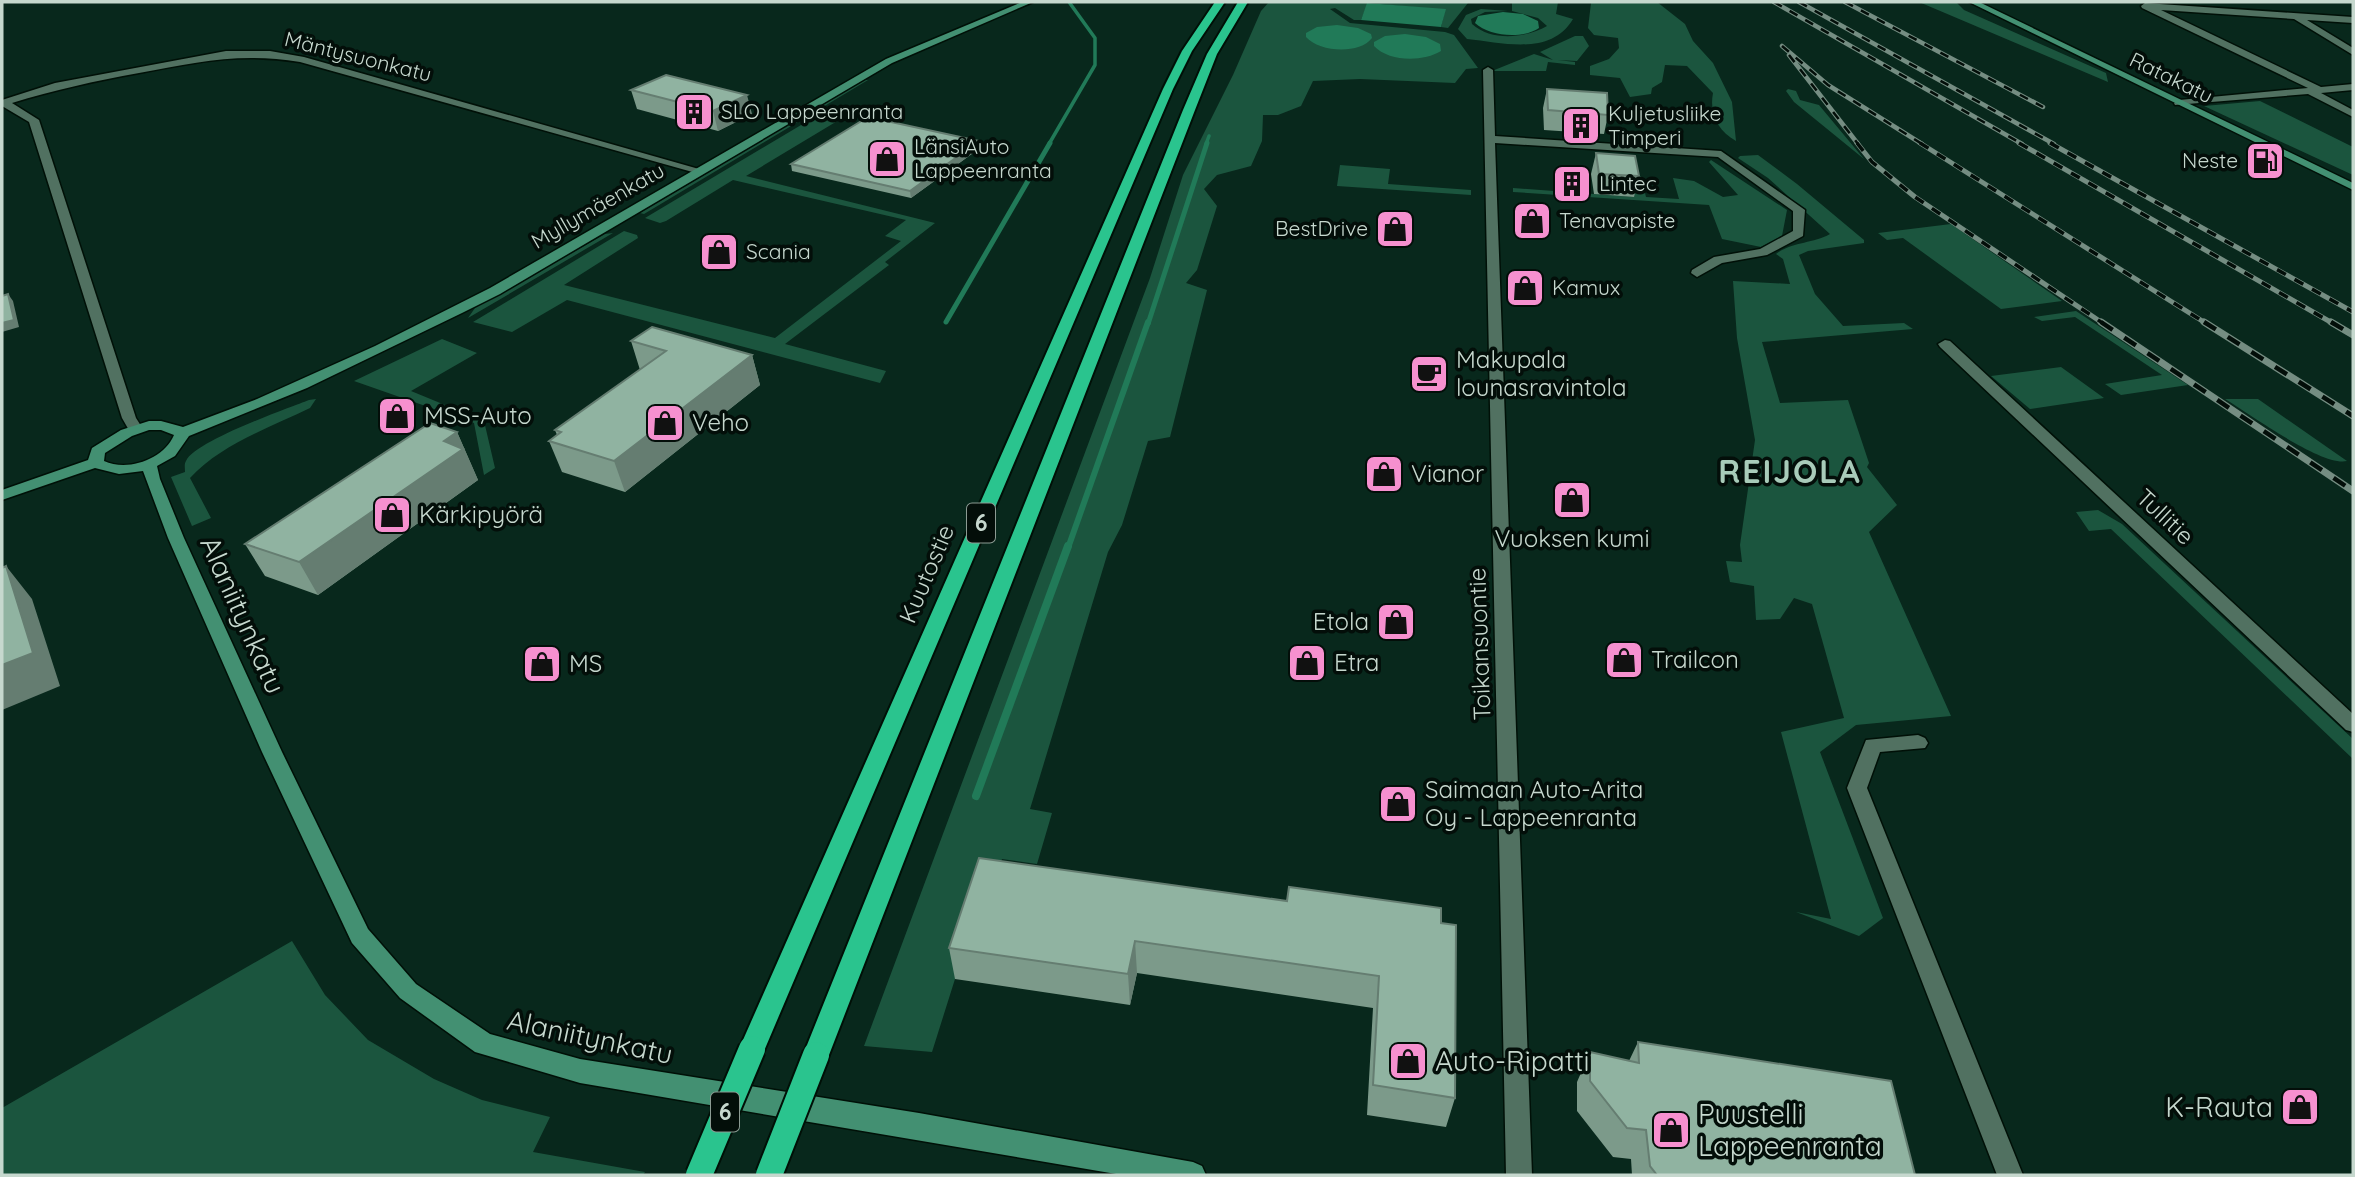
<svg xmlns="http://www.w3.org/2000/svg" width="2355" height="1177" font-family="Quicksand,sans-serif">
<rect width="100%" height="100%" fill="#08281c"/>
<path fill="#1b553e" d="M1269,2L1468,3L1448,28L1441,27L1445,10L1368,3L1361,20H1354L1335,8L1330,9L1350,23L1445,32L1454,35L1478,68L1466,69L1455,83L1360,79L1313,81L1301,106L1278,115H1263L1262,141L1251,166L1217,175L1204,189L1217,206L1197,270L1186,283L1207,290L1170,437L1148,441L1122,525L1108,552L1030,809L1052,813L1037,864L1002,859L955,979L932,1052L864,1046L1150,278L1183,175L1233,75L1261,11Z
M1512,2H1558L1556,14L1573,19C1551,56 1505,43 1467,39L1458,29L1466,15L1481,9L1508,11L1485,12L1471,19L1472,24C1492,42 1526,38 1547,26L1538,18L1512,11Z
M1594,2H1657L1685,24L1693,41L1713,63L1732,102L1736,141C1718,131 1709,114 1713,93L1687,66L1665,65L1662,82L1652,88L1651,94L1630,97L1620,78L1590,75V66L1609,59L1619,48L1618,38L1594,35L1588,28L1591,3Z
M1919,2H1956L1964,10L2106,73L2108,82Z
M1575,36H1583L1589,46L1577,61L1558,60L1575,62V65L1548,62L1546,71H1492L1534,54L1553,60L1540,52Z
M864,80H868L644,214L640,213Z
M1788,89L1796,91L1800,100L1819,105L1864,159L1794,102L1786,91Z
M2260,101L2353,147V175L2204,106Z
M828,109L849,114L746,176L935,223L885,262L889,265L785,344L886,371L880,383L567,300L512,332L473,322L624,231L637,235L638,238L564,285L775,338L901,241L885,236L906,220L733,180L666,221L660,223L645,218Z
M1758,155L1797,184L1864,240V243L1808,251L1799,255L1815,294L1843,326L1904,323L1913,329L1762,342L1780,403L1848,400L1869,463L1867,467L1897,505L1869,532L1951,716L1856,725L1820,752L1883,918L1859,936L1796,912L1831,919L1781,732L1844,718L1812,604L1794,598L1780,619L1756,620L1754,586L1730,582L1726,561L1742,562L1740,545L1755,440L1737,338L1733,281L1790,284L1783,259L1776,254C1793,241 1813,244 1830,234L1768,178L1738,158L1740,156Z
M1711,160L1787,210L1782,236L1761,247L1722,239L1709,205L1513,192V188L1634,197L1630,177L1641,176L1646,197L1679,199L1673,178L1694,181L1723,197L1738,195L1709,162Z
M1340,165L1390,169L1388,184L1471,190V195L1337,186Z
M1951,224L2062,301L2001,309L1903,238L1887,240L1878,233Z
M613,233L468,318L475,308L605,234Z
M2076,311L2188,385L2121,395L2105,384L2162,375L2075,317L2042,321L2034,317Z
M442,339L477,353L411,391L484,421L495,468L484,475L474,423L354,381Z
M2061,367L2104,398L2030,409L1991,376Z
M316,399L310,408C269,428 221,444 190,478L211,518L192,526L171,477L185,472C185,468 184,464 186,461C195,441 286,409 309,400Z
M2225,399H2258L2347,461C2322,467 2250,414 2225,399Z
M2098,510L2122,524L2353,739V759L2111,529L2089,531L2076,512Z
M292,941L325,995L368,1040L434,1079L482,1100L550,1117L533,1152L645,1172L643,1175H2V1108Z"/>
<path fill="#217a58" d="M1367,3L1446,9L1441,27L1361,20Z
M1503,12L1523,14L1538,21L1539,28C1523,39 1490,37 1475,23L1478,16Z
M1337,25L1358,28L1371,34L1372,38C1359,55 1319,52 1306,37V33L1317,27Z
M1405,34L1426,37L1440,44L1441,51C1423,62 1389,62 1374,46V42L1385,36Z"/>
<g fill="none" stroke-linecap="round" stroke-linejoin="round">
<path stroke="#217a58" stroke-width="3.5" d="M1049,144L1095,65V38L1069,2
M1206,144L1209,136"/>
<path stroke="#217a58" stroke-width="5" d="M946,322L1050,143
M1148,324L1207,143"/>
<path stroke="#217a58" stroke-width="6" d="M1068,548L1148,322"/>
<path stroke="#217a58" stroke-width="8" d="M976,796L1068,546"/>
<defs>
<path id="minor" d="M2145,3L2353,17V23L2307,20L2353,48V55L2294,19L2161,10L2321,87L2353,84V90L2321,93L2353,110V117L2308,94L2175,105L2174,103L2179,100L2308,88L2142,8L2141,6Z
M226,51H270L304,57L706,171L696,173L300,62C240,52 197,62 139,73C95,81 54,90 12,103L39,120L136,418L143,429L135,434L130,432L122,418L29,122L2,106V100L55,83Z
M1488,67L1493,70L1495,136L1721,151L1805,210L1803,236L1767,255L1722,263L1697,277L1691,273L1692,270L1714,257L1760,249L1793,231V211L1718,157L1495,143L1532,1175H1506L1483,70Z
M1945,340L1950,341L2353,714V732L2346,730L1940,347L1938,344Z
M1918,735L1925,738L1928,743L1925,748L1880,752L1867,788L2023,1175H1997L1847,788L1866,740Z"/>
<path id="secondary" d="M1022,2H1033L892,63L500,294L462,313L307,388L189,436L175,456L157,466L160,479L184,538L282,752L368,929L416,984L490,1034L580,1059L919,1113L1193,1162L1202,1166L1206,1175H1122L580,1083L475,1052L400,998L352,943L262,752L168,538L143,471L119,474L95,468L2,500V490L88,460L92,448L121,430L149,421H161L183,427L257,399L375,346L490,288L886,59ZM149,430H161L174,435C164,459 128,472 104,461L105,453L132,436Z
M1969,2H1979L2353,183V190Z"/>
<path id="trunk" d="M1215,2H1225L1192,51L1173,89L761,1058L752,1062L743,1058L739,1049L1163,89L1182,51Z
M1238,2H1248L1217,54L1195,110L829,1055L826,1064L816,1068L806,1064L803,1055L1183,110L1207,54Z"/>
</defs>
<use href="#minor" stroke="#001007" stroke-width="3"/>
<use href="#secondary" stroke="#001007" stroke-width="3"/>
<use href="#trunk" stroke="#001007" stroke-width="4"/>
<use href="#minor" fill="#517161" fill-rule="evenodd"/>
<use href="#secondary" fill="#439072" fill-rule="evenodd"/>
<use href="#trunk" fill="#2ac48e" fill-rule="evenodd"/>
<defs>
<path id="rail-far2" d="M1774,2L2022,144
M1799,2L2054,144
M1845,2L2043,107
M1782,46L1828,85L1922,144
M1789,55L1858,144"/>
<path id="rail-far1" d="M1857,143L1872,162L1915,197L2104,324
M1920,143L2207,324
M2019,143L2334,324
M2050,143L2353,312"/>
<path id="rail" d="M2101,322L2353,491
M2204,322L2353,416
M2331,322L2353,335"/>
</defs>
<use href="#rail-far2" stroke="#758d82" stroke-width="4.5"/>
<use href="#rail-far1" stroke="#758d82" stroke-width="5"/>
<use href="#rail" stroke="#758d82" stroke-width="7"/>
<use href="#rail-far2" stroke="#030e09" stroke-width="2.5" stroke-dasharray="9" stroke-linecap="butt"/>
<use href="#rail-far1" stroke="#030e09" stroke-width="3.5" stroke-dasharray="10" stroke-linecap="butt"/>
<use href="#rail" stroke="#030e09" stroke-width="4.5" stroke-dasharray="14" stroke-linecap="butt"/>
<defs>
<path id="trunk-bridge" d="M699,1175L752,1049
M769,1175L816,1055"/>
</defs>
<use href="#trunk-bridge" stroke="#001007" stroke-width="30" stroke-linecap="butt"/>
<use href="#trunk-bridge" stroke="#2ac48e" stroke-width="26"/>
</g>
<path fill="#7c9a8a" d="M1547,89L1608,115L1604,134L1544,130L1543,108Z
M631,90L752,114L718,131L637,109Z
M979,141L980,148L911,198L792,171L791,164Z
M1596,153L1639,176L1634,197L1594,194L1591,174Z
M631,341L752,355L760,385L625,492L562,472L549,441L557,435L555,430L640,370Z
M457,432L478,480L318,595L265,576L245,544Z
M1441,923L1455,1098L1446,1127L1367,1115L1373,1008L1137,973L1130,1005L955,979L949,948Z
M1638,1042L1915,1175H1632L1631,1159L1613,1157L1577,1111V1082L1590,1052L1629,1061Z"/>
<path fill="#657d71" d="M747,95L752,114L718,131L713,111Z
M979,141L980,148L911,198L910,191Z
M8,294L13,301L19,327L2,332V323Z
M752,355L760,385L625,492L614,461Z
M457,432L478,480L318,595L299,562L444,441Z
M6,566L32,599L60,686L2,710V665Z
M1135,941L1137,973L1130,1005L1128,974Z"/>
<path fill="#90b3a1" stroke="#657d71" stroke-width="2" d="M666,75L747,95L713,111L631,90Z
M1547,89L1607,93L1608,115L1548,110Z
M868,117L979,141L910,191L791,164Z
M1596,153L1635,156L1639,176L1599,174Z
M8,294L14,320L2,323V296Z
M652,327L752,355L614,461L549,441L561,432L555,430L666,351L631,341Z
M430,423L457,432L444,441L463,449L299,562L245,544Z
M6,566L33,653L2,665V568Z
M979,858L1287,901L1289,887L1441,908V923L1456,925L1455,1098L1373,1085L1379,976L1135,941L1128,974L949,948Z
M1638,1042L1891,1081L1915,1175H1657L1650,1166L1646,1130L1627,1128L1590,1081V1052L1639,1063Z"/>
<defs>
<symbol id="building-square" viewBox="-11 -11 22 22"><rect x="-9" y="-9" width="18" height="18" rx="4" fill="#f690cf" stroke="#030e09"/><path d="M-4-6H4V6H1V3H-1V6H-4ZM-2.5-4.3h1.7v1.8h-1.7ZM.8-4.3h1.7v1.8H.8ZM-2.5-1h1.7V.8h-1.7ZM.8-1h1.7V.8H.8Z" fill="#111"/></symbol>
<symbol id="shop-square" viewBox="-11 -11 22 22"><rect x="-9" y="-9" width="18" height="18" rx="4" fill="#f690cf" stroke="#030e09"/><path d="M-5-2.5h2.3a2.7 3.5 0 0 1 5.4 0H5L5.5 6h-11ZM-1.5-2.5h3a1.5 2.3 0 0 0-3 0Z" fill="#111"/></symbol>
<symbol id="fuel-square" viewBox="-11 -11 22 22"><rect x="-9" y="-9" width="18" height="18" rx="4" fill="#f690cf" stroke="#030e09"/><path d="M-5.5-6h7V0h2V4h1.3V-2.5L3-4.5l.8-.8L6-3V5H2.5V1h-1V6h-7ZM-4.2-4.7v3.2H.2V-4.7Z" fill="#111"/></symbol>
<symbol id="cafe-square" viewBox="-11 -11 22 22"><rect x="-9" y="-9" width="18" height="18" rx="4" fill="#f690cf" stroke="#030e09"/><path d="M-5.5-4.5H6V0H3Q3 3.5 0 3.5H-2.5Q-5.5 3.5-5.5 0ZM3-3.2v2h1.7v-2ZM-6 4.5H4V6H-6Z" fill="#111"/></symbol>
</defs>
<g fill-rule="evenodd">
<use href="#building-square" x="672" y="90" width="44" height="44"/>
<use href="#building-square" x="1559" y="104" width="44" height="44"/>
<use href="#shop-square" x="865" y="137" width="44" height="44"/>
<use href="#fuel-square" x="2243" y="139" width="44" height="44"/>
<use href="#building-square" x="1550" y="162" width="44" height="44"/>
<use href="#shop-square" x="1510" y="199" width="44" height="44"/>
<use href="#shop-square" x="1373" y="207" width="44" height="44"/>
<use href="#shop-square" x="697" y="230" width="44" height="44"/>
<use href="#shop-square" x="1503" y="266" width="44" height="44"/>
<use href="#cafe-square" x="1407" y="352" width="44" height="44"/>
<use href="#shop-square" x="375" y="394" width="44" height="44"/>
<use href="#shop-square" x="643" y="401" width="44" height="44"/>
<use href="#shop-square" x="1362" y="452" width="44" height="44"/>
<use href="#shop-square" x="1550" y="478" width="44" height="44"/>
<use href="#shop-square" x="370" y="493" width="44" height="44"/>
<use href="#shop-square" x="1374" y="600" width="44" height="44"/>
<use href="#shop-square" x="1602" y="638" width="44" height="44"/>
<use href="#shop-square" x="1285" y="641" width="44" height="44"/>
<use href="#shop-square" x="520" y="642" width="44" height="44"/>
<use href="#shop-square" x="1376" y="782" width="44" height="44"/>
<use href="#shop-square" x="1386" y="1039" width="44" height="44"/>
<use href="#shop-square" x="2278" y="1085" width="44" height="44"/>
<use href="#shop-square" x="1649" y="1108" width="44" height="44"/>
</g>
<g text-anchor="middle" stroke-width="7" stroke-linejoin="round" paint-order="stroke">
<g font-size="21" fill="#c6d8ce" stroke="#030e09">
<text transform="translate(358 57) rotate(14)" y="7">Mäntysuonkatu</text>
<text transform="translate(2171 78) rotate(26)" y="7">Ratakatu</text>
<text transform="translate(598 206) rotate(-30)" y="7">Myllymäenkatu</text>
</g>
<g font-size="21" fill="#c6d8ce" stroke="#030e09" text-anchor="start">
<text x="721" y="119">SLO Lappeenranta</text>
<text x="1608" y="121">Kuljetusliike<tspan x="1608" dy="24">Timperi</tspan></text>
<text x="914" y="154">LänsiAuto<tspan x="914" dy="24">Lappeenranta</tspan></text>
<text x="2238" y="168" text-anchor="end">Neste</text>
<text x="1599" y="191">Lintec</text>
<text x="1559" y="228">Tenavapiste</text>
<text x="1368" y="236" text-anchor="end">BestDrive</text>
<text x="746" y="259">Scania</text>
<text x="1552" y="295">Kamux</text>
</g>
<g fill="#030e09" stroke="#8c9b93" stroke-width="2">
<rect x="967" y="503.5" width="28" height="39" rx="5"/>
<rect x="711" y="1092.5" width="28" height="39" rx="5"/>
</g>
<g font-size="23" font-weight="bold" fill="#c6d8ce">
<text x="981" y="531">6</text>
<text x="725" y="1120">6</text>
</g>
<g font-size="24" fill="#c6d8ce" stroke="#030e09" text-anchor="start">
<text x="1456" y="368">Makupala<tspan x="1456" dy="28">lounasravintola</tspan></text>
<text x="424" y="424">MSS-Auto</text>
<text x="692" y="431">Veho</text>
<text x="1411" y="482">Vianor</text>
<text x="419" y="523">Kärkipyörä</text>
<text x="1572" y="547" text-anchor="middle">Vuoksen kumi</text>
<text x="1369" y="630" text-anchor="end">Etola</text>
<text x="1651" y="668">Trailcon</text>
<text x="1334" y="671">Etra</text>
<text x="569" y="672">MS</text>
<text x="1425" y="798">Saimaan Auto-Arita<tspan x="1425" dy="28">Oy - Lappeenranta</tspan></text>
</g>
<g font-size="24" fill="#c6d8ce" stroke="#030e09">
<text transform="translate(2165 517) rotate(43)" y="8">Tullitie</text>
<text transform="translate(927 574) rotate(-67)" y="8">Kuutostie</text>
<text transform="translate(1480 644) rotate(-92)" y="8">Toikansuontie</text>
</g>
<g font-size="28" fill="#c6d8ce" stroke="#030e09">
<text transform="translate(243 615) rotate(66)" y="10">Alaniitynkatu</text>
<text transform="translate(590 1037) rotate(12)" y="10">Alaniitynkatu</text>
</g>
<g font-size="28" fill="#c6d8ce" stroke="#030e09" text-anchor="start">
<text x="1435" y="1071">Auto-Ripatti</text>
<text x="2273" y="1117" text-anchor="end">K-Rauta</text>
<text x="1698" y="1124">Puustelli<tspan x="1698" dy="32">Lappeenranta</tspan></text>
</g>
<g font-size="32" font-weight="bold" letter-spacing="2" fill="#a8cbb9" stroke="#030e09">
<text x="1790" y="483">REIJOLA</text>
</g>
</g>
<rect width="2355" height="1177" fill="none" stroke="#c6d8ce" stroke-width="7"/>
</svg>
